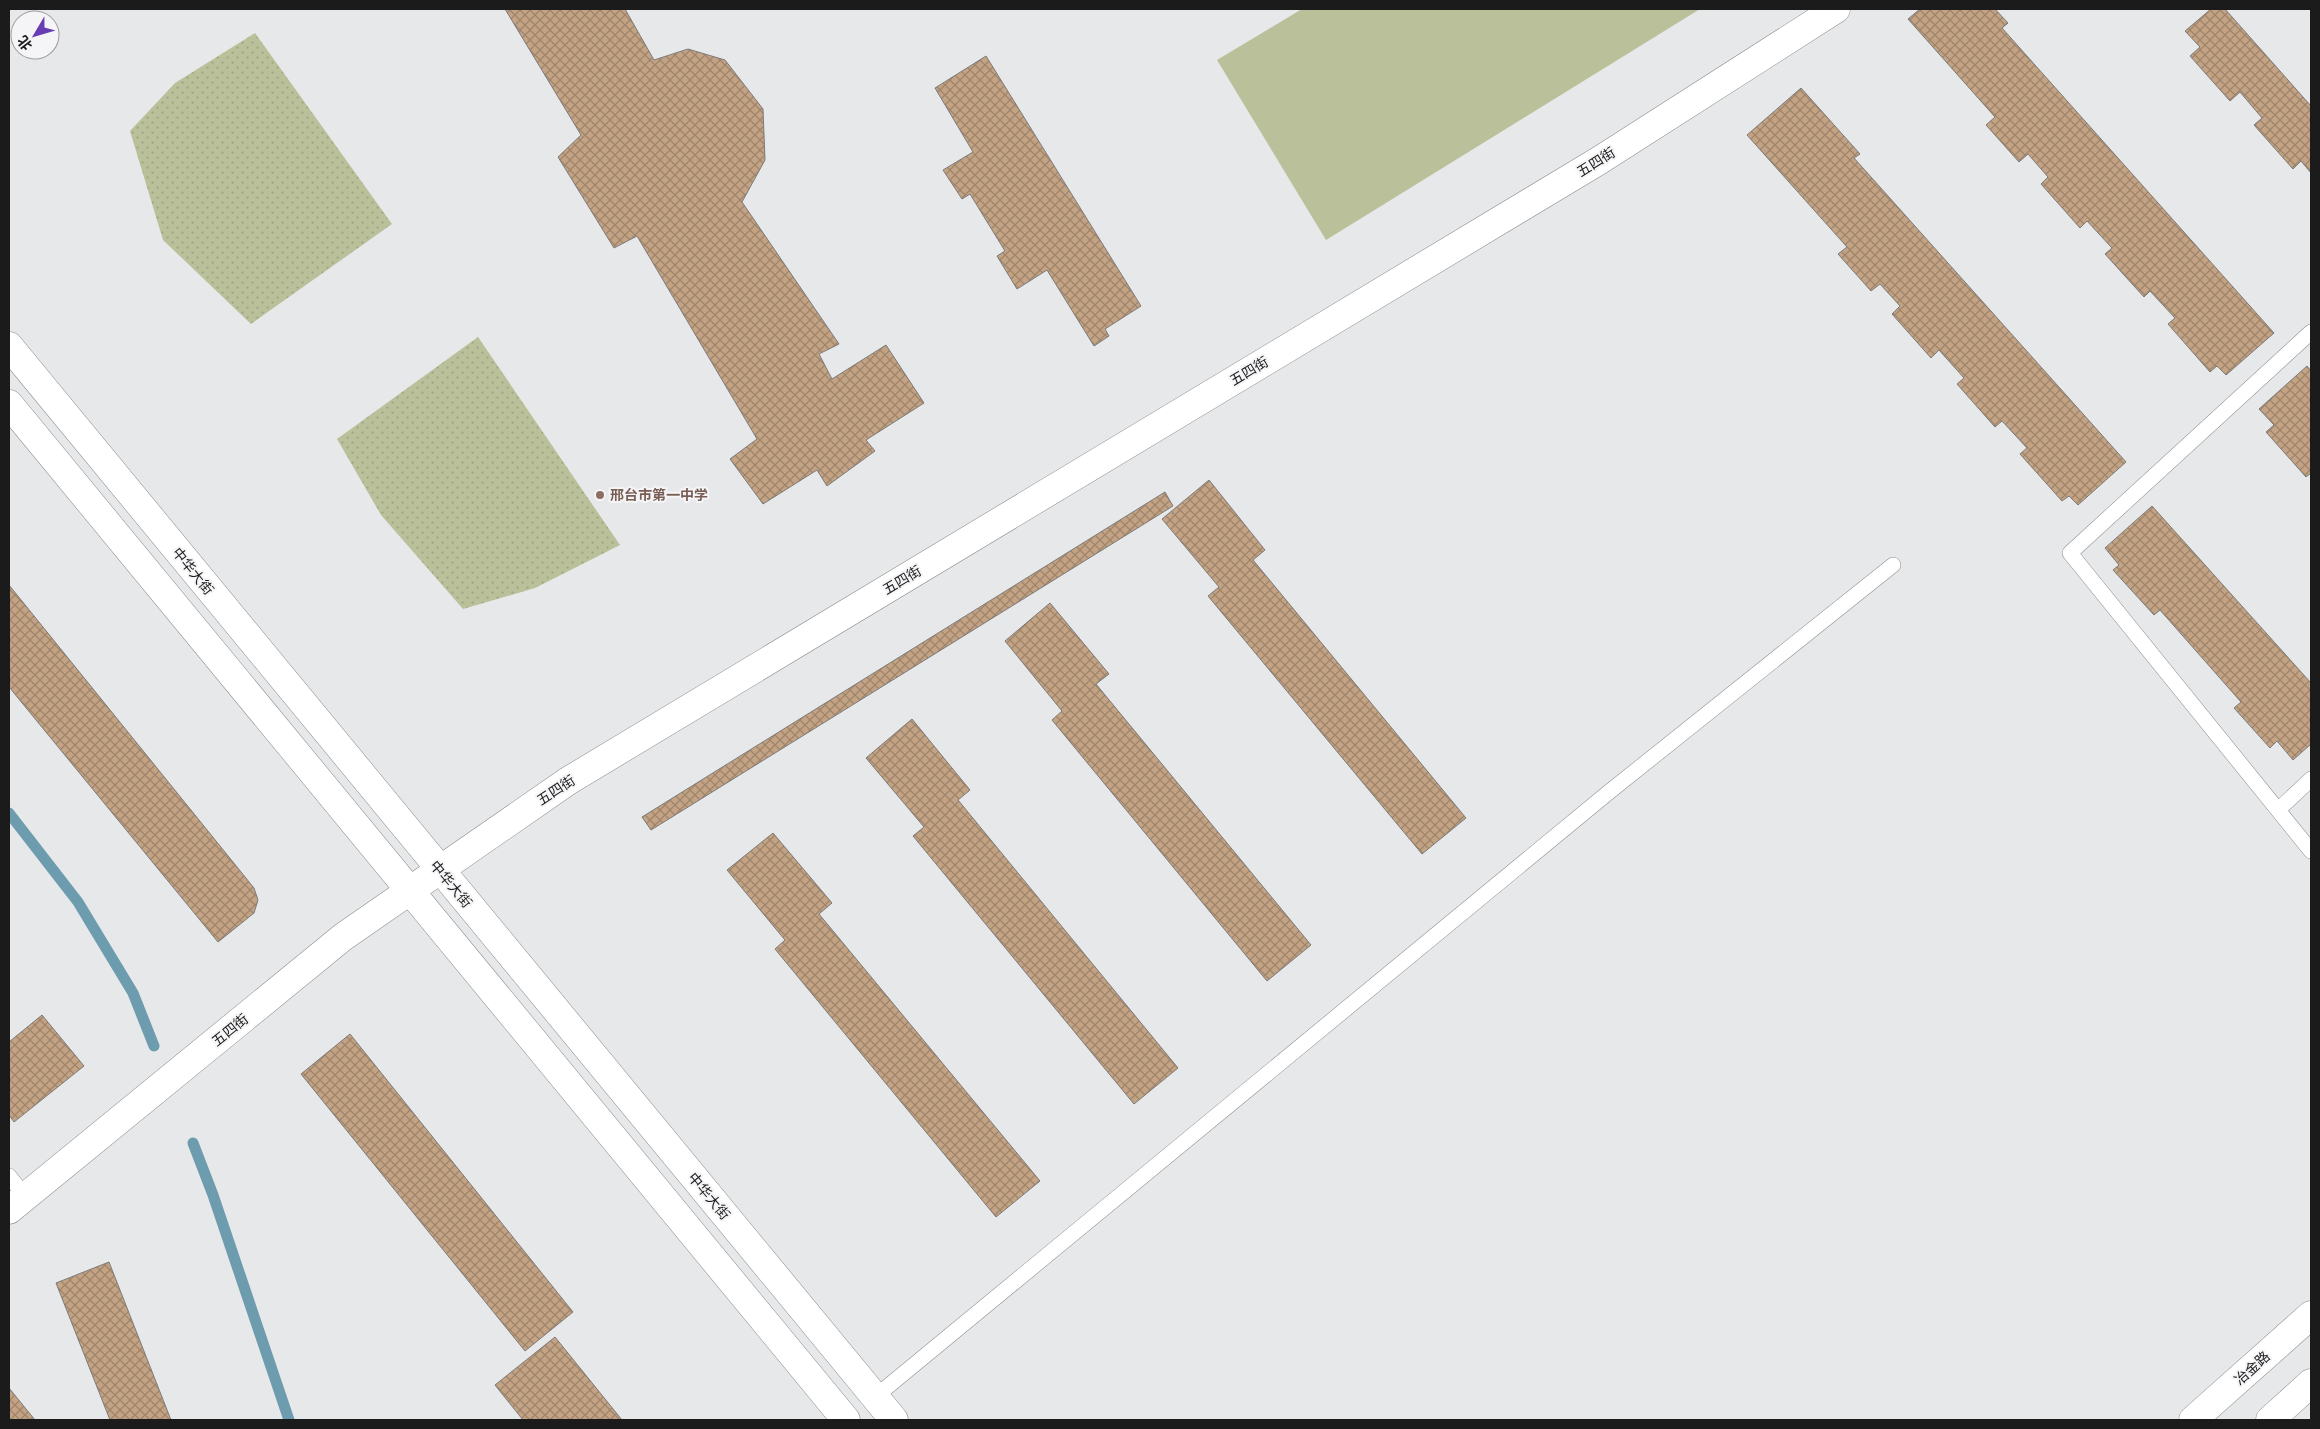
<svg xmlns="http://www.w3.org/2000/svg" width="2320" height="1429" font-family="Signika,'Noto Sans SC',sans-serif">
<defs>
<pattern id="grass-dots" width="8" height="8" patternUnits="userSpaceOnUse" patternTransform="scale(1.25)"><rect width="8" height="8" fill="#bac09a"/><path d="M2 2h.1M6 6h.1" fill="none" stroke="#9fa484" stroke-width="1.8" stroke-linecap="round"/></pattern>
<pattern id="building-cross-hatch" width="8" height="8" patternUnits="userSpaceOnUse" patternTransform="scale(1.25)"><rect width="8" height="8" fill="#c4a384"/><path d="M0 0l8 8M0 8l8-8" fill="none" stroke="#9e846b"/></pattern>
</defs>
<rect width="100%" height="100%" fill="#e7e8ea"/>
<path fill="url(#grass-dots)" d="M255,33L392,224L251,324L163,240L130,131L175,83Z
M478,337L620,545L535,588L463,609L381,515L337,439Z"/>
<path fill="#bac09a" d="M1302,9H1700L1326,240L1217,60Z"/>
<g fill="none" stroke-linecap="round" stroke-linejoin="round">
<path stroke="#6c9cae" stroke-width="11" d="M9,813L78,902L133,993L154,1046
M193,1143L213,1195L289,1420"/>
</g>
<path fill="url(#building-cross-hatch)" stroke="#7c7b7a" d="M505,9H625L654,60L688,49L725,60L763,109L765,160L742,202L839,344L819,354L832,379L886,345L924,403L866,440L875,451L827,486L817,470L763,504L730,459L757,439L637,236L614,248L558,157L581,135Z
M1920,9H1995L2008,23L2002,28L2274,333L2226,375L2217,366L2210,372L2168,324L2175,318L2150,291L2144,297L2105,254L2112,248L2087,221L2080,228L2041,184L2048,177L2028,154L2019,162L1986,125L1995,117L1908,19Z
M2211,9H2225L2311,106V173L2301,161L2293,169L2254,125L2262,118L2240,92L2230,101L2190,56L2200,47L2185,31Z
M986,56L1141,306L1105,329L1109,336L1094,346L1047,270L1017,289L997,256L1005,251L970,194L962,199L943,170L973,152L935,88Z
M1801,88L1860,154L1854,158L2126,462L2078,505L2069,496L2062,501L2020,454L2027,448L2002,421L1995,427L1957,384L1964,378L1939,350L1931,358L1892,314L1900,306L1880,284L1871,291L1838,254L1847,247L1747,135Z
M2307,366L2311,371V473L2306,477L2266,432L2274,425L2259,409Z
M1209,480L1265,550L1253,560L1466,818L1422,854L1208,596L1219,587L1162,519Z
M1165,492L1173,506L651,830L642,817Z
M2152,506L2311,683V744L2293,760L2277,741L2270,748L2234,708L2241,702L2160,610L2154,615L2113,570L2119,565L2105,548Z
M9,585L254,888L258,900L254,913L218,942L9,687Z
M1050,603L1109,674L1096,684L1311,945L1267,981L1052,720L1062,711L1005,641Z
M912,719L970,790L958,800L1178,1068L1134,1104L913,836L924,827L866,758Z
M773,833L832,903L819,914L1040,1181L996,1217L775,949L785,940L727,870Z
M42,1015L84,1066L14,1122L9,1115V1042Z
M350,1034L573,1312L525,1351L301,1074Z
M109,1262L171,1420H110L56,1283Z
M555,1337L622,1420H523L495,1385Z
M9,1388L35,1420H9Z"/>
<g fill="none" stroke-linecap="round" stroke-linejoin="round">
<defs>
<path id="service" d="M2311,332L2070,553L2311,851
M2278,810L2311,779
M9,1176L25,1196
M875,1397L1609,792L1893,565"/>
<path id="minor" d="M9,1210L343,937L568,781L1600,160L1836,9"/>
<path id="tertiary" d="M9,346L894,1420
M9,404L846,1420
M2193,1420L2311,1315
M2270,1420L2311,1383"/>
</defs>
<use href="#service" stroke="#8c8d8e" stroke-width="16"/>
<use href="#minor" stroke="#8c8d8e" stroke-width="29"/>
<use href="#tertiary" stroke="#8c8d8e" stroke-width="29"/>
<use href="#service" stroke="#fff" stroke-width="15"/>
<use href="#minor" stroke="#fff" stroke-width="28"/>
<use href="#tertiary" stroke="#fff" stroke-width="28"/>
</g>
<circle fill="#8d6e63" stroke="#f5f5f7" stroke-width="2" cx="600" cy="495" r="5"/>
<g text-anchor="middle" stroke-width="4" stroke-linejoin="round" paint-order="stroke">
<g font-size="14" fill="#1b1b1c" stroke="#f5f5f7">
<text transform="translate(1596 162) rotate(-32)" y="5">五四街</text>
<text transform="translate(1249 371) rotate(-31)" y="5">五四街</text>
<text transform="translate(193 571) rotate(51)" y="5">中华大街</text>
<text transform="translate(902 580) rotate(-31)" y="5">五四街</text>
<text transform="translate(556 790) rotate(-33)" y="5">五四街</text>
<text transform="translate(451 884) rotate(50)" y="5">中华大街</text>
<text transform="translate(230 1030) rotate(-39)" y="5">五四街</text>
<text transform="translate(709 1196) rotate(50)" y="5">中华大街</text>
<text transform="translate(2252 1368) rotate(-42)" y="5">冶金路</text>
</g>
<g font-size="14" font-weight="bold" fill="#785e54" stroke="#f5f5f7" text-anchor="start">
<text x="610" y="500">邢台市第一中学</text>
</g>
</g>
<rect width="2320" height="1429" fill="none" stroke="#1b1b1c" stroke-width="20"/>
<g transform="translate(35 35) rotate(232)"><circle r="24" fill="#f5f5f7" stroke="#9e9e9f"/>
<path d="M0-4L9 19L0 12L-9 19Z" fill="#683cb3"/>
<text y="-8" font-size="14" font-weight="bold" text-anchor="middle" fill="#1b1b1c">北</text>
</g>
</svg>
